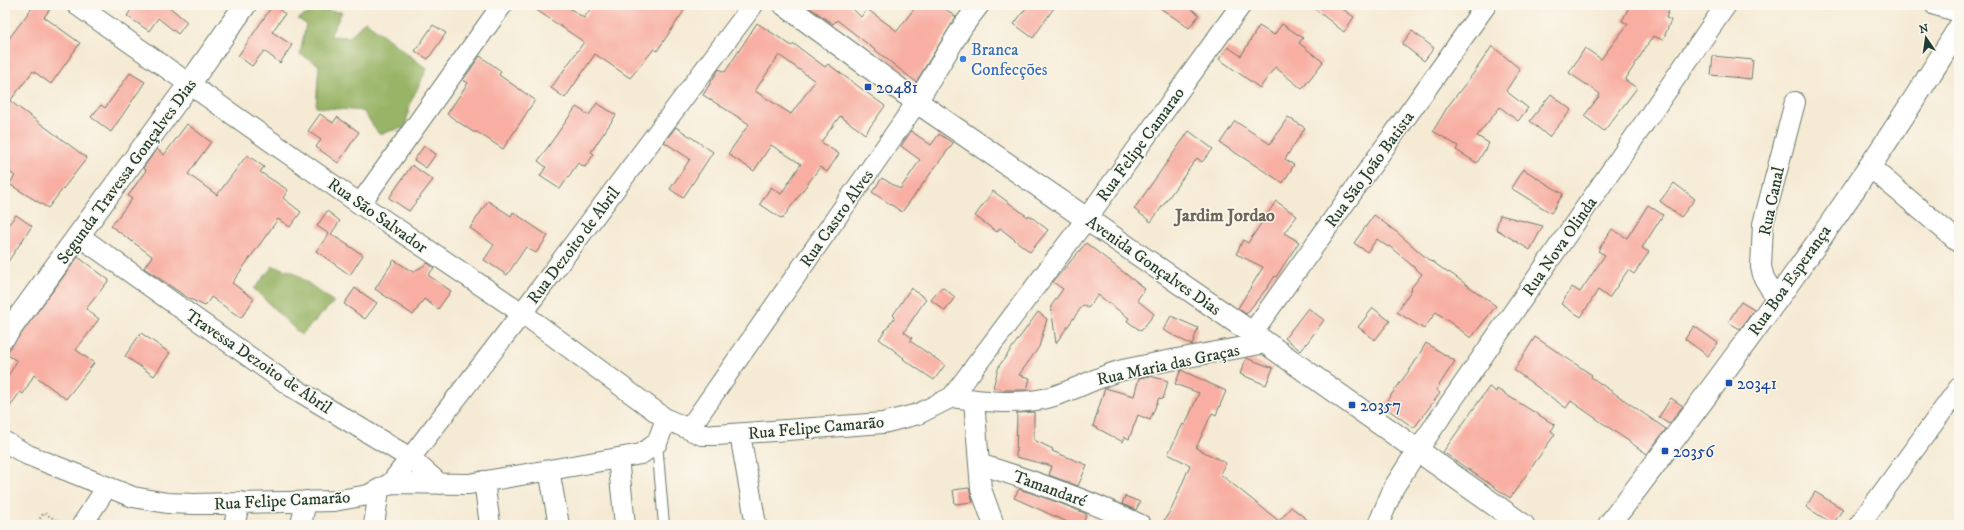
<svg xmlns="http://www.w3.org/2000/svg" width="1964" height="530" font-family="'IM FELL DW Pica',serif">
<rect width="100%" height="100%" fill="#fbf7ec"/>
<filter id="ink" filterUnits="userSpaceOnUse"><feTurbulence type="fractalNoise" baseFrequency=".025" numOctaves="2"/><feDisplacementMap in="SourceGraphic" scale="8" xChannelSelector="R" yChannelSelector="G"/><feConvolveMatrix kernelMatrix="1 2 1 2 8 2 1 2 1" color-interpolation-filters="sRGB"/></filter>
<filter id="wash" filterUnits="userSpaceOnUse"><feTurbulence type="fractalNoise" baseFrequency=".012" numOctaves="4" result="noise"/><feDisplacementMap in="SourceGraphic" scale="16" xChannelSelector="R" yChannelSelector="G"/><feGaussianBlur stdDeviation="0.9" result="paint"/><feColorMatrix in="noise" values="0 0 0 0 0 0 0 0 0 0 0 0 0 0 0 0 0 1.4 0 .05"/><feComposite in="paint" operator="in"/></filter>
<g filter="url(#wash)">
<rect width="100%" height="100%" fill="#f5ead4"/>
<path fill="#98b466" stroke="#5c784d" d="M315,10L342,12L330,36L350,37L365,21L427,69L411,101L405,127L379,134L363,111L316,107L319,65L300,54L306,24L298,19Z
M273,266L293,272L334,302L301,335L254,289Z"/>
<g id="blocks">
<path fill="#f8aea2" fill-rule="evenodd" d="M34,5H53L44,17L80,43L51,84L33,71L10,101L87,158L48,208L9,184L15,176L5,168V44Z
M134,5H167L187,22L178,34L158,18L149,31L127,16Z
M273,5L285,14L272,32L292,45L280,63L264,51L252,66L238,56Z
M529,5H565L584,18L593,5H688L657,51L654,49L630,78L595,54L565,98L551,88L584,42Z
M806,5H849L861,17L867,9L897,31L917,5H940L956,17L916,82L837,20L833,24Z
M1028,5H1056L1033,38L1014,24Z
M1156,5H1186L1199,15L1189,28Z
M1310,5H1337L1354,17L1344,32Z
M1630,5H1671L1666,18L1671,20L1663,40L1653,36L1625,80L1637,88L1604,131L1584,116L1600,95L1599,93L1569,73L1585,48L1601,59L1628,24L1622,21Z
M757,23L792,46L794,44L825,67L828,64L885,106L865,134L840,116L821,142L839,154L827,172L820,167L782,219L760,204L771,187L781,194L801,164L771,145L754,171L728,154L749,124L703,95L719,69L725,72ZM779,55L815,81L791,114L755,91Z
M1282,24L1303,38L1299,43L1323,62L1302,89L1275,67L1260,88L1219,59L1228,47L1241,56L1259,26L1274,35Z
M433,25L446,33L428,59L415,51Z
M1412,31L1434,48L1424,61L1402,44Z
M1492,46L1520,69L1506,91L1528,108L1518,121L1500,107L1477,136L1489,143L1477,163L1456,150L1458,146L1433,131L1448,106L1473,74Z
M480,56L501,71L499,75L535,100L503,149L477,132H473L447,114L468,83L463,80Z
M1713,56L1753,60L1751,79L1711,75Z
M130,73L145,82L111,132L91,117L101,105L105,108Z
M1551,94L1571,110L1549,137L1530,121Z
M597,103L616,115L591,152L594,154L585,167L578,163L560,189L540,176L546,167L538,161L576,107L589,115Z
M320,114L333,123L337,117L359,132L338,163L316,147L321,140L308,131Z
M1288,117L1305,128L1285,159L1294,165L1283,183L1220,143L1235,121L1270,144Z
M187,124L211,142L188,174L217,195L247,155L264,167L260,172L288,190L283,198L301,212L290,227L278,219L232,283L254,299L241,318L211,297L205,306L188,298L144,268L152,256L111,226L132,199L128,196L146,170L143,168L157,149L164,155Z
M676,127L713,152L683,198L670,189L690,159L664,142Z
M911,131L931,145L939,134L953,143L902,212L872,192L882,178L900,189L920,160L901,146Z
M1189,131L1213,149L1202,162L1197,158L1151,222L1134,209Z
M424,146L436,154L426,168L414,160Z
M412,165L433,180L409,211L389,198Z
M1523,169L1563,194L1551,213L1511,188Z
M1674,183L1695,199L1681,217L1660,201Z
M993,191L1028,217L1029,215L1048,230L1030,252L1000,228L997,232L975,216Z
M488,201L511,216L513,212L548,236L536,253L526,247L507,275L484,260L494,245L470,228Z
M1276,201L1297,216L1284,233L1299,242L1276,277L1275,276L1267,288L1246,314L1238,308L1263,267L1236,254L1243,240L1248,243Z
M1648,205L1663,215L1642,248L1649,252L1634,274L1628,270L1609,298L1598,290L1581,317L1561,304L1572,287L1580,292L1605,255L1598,251L1612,229L1627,238Z
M327,211L340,221L331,234L363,255L350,275L316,251L329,234L317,226Z
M16,215L32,226L5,266V229Z
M1374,215L1399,234L1431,262L1432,261L1448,273L1449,272L1496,306L1471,338L1436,312L1424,329L1397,312L1412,289L1411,288L1422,274L1389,246L1388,247L1377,239L1367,252L1354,243Z
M1500,215L1543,226L1530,250L1496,229Z
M1086,243L1145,289L1137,300L1154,314L1141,331L1127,321L1129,318L1098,295L1088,308L1083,305L1056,343L1051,306L1063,289L1053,282Z
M78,257L109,280L86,309L99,319L76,350L94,363L66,399L34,375L23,394L20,392L5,414V381L17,361L6,354Z
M394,260L413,272L428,263L434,268L428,275L451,291L438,309L424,299L413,315L375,289Z
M942,287L955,297L945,311L931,300Z
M355,288L377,303L365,319L344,304Z
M911,288L926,299L904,332L912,338L910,341L945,365L934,380L903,359L904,358L879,339L895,317L893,315Z
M1741,302L1754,310L1740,329L1728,322Z
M1308,308L1324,320L1301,351L1285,338Z
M1373,308L1390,321L1375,340L1358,327Z
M1038,312L1047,319L1039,347L1019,375L1030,378L1027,390H1004L993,387L999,366Z
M1171,316L1198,328L1192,345L1163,330Z
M1694,326L1718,343L1708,356L1685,339Z
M141,333L170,353L154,376L125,356Z
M1535,337L1592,375L1591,377L1666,429L1647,454L1571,401L1566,408L1514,370Z
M1426,343L1455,361L1436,390L1440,393L1414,428L1383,406L1413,365Z
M1246,358L1273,368L1266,385L1240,374Z
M1181,370L1226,391L1216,415L1212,413L1196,448L1226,463L1220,474L1279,521L1291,507L1314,525H1161L1172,508L1190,465L1168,454L1183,424L1185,425L1199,393L1175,384Z
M1150,376L1168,381L1163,399L1159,398L1150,420L1138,415L1129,439L1125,437L1123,442L1093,426L1105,388L1134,396L1139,378Z
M1489,387L1496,392L1497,389L1555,425L1551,431L1555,434L1510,498L1443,452Z
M1671,398L1683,406L1669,424L1659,417Z
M1034,412V440L1053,449L1052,451L1087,465L1078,486L1049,475L1052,466L1016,457L1017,413Z
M969,488L973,502L955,504L953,490Z
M1019,489L1057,502L1087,514L1082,525H1074L1014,498Z
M1815,492L1843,509L1833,524L1806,507Z
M1125,496L1140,502L1136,510L1122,504Z"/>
</g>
</g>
<g filter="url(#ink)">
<use href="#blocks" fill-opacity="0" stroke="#6a7a6c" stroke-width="1"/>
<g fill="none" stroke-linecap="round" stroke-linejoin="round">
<defs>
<path id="service" d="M657,443L664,525"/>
<path id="minor" d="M77,5L360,204L522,313L666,419L702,435H717L883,423L918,414L952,397L1087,218L1241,5
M1935,5L1959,12
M1870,167L1959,242
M360,204L502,5
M79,236L292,387L410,458L440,484
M1776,298L1764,278L1761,267L1763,224L1795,102
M1252,333L1486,5
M952,397C982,401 1013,405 1043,399C1071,393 1095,377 1123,370C1170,359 1219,352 1266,343
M974,400L981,489L994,525
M689,429L917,102L963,26L979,5
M740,434L756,525
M5,442L28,455L133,497L167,503L194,504L334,501L368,495L391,483L469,484L641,454L657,443L666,419
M618,458L625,525
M979,464C1034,481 1089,500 1141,525
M549,470L559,525
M484,481L490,525
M391,483L522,313L753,5
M82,525L107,487
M234,525L240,502
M301,525L306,501
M374,525L379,490
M1378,525L1394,487L1417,451L1726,5
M1859,525L1959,388"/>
<path id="tertiary" d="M785,5L917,102L1252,333L1523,525
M5,336L190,83L245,5
M1609,525C1731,364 1853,201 1959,28"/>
</defs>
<use href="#service" stroke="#6a7a6c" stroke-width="12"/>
<use href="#minor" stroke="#6a7a6c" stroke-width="22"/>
<use href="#tertiary" stroke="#6a7a6c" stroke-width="24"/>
<path stroke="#6a7a6c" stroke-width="2.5" stroke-dasharray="1 3" stroke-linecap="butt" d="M35,525L44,513L63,524"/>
<use href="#service" stroke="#fff" stroke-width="10"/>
<use href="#minor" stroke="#fff" stroke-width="20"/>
<use href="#tertiary" stroke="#fff" stroke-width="22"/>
</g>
</g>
<circle fill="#3f7fe0" stroke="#fbf7ec" stroke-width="1.5" cx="963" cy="59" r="4"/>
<g fill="#1a4fb4" stroke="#fbf7ec" stroke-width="1.5">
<rect x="864" y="83" width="8" height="8" rx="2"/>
<rect x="1725" y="379" width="8" height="8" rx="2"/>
<rect x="1348" y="401" width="8" height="8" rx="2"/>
<rect x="1661" y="447" width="8" height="8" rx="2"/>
</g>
<g text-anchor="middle" stroke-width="3" stroke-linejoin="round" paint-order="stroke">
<g font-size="17" fill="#366cbe" stroke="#fbf7ec" text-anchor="start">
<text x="971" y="55">Branca<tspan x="971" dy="20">Confecções</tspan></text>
</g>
<g font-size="17" fill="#164399" stroke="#fbf7ec" text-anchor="start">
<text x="876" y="93">20481</text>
<text x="1737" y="389">20341</text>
<text x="1360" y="411">20357</text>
<text x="1673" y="457">20356</text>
</g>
<g font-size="17" fill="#1f3d34" stroke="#fbf7ec">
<text transform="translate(1140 144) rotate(-54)" y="6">Rua Felipe Camarao</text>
<text transform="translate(1369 169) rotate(-54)" y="6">Rua São João Batista</text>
<text transform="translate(126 171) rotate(-54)" y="6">Segunda Travessa Gonçalves Dias</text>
<text transform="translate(1771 201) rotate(-78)" y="6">Rua Canal</text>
<text transform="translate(378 215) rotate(35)" y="6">Rua São Salvador</text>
<text transform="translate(836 218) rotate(-55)" y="6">Rua Castro Alves</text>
<text transform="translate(573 245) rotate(-53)" y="6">Rua Dezoito de Abril</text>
<text transform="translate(1559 246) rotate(-55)" y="6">Rua Nova Olinda</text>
<text transform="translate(1154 265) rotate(35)" y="6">Avenida Gonçalves Dias</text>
<text transform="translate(1789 280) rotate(-55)" y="6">Rua Boa Esperança</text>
<text transform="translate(259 361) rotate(34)" y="6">Travessa Dezoito de Abril</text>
<text transform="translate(1168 364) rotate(-12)" y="6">Rua Maria das Graças</text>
<text transform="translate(816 427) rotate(-5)" y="6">Rua Felipe Camarão</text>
<text transform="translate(1050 488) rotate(20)" y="6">Tamandaré</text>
<text transform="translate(282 500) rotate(-3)" y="6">Rua Felipe Camarão</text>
</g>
<g font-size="18" font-weight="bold" fill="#6b655a" stroke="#fbf7ec">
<text x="1225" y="221">Jardim Jordao</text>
</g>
</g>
<rect width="1964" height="530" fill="none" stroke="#fbf7ec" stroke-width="20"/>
<g transform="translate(1926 38) rotate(347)" stroke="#fbf7ec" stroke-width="3" paint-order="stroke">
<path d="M0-3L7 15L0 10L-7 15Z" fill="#1f3d34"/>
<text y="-6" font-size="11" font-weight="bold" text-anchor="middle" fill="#1f3d34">N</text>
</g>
</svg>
